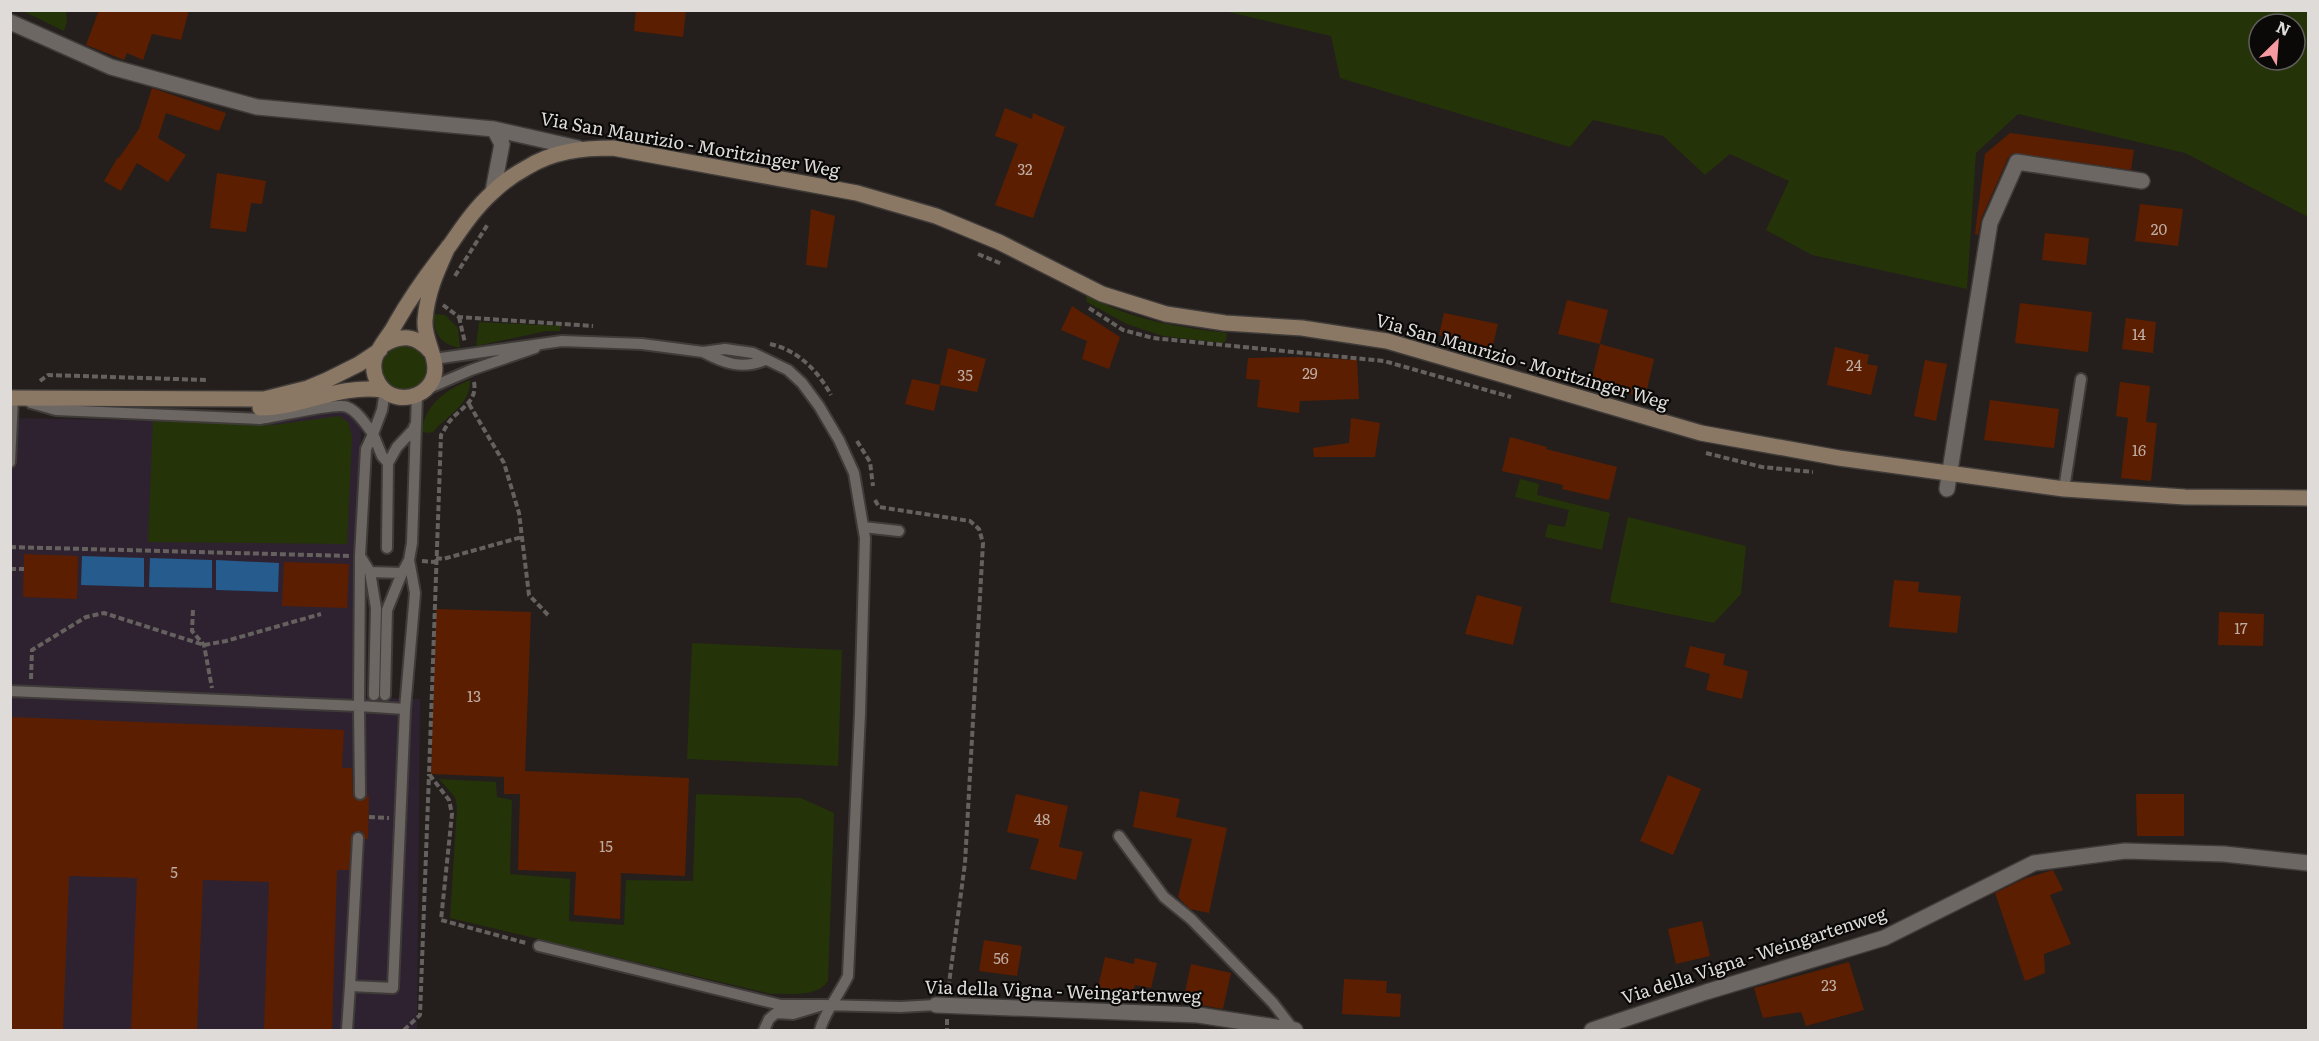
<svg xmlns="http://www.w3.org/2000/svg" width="2319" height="1041" font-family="Literata,serif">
<rect width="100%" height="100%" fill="#241f1c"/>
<path fill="#2e2230" d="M337,409L350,411L359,421L361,431L354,697L420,699L417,1030H11V418L271,423Z"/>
<path fill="#253308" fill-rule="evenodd" d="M23,11H66L67,22L64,31Z
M1224,11H2308V217L2185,153L2018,114L1976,153L1967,289L1812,255L1766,230L1789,181L1730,154L1705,175L1663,136L1593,120L1570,147L1340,78L1331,36ZM2259,24H2295V60H2259Z
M1086,295C1132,320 1176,327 1227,333L1226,341L1223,343L1163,336L1127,324L1087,302Z
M434,314L445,315L458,328L460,348C441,344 433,334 434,314Z
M479,322L561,326L560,331H546L476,346Z
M382 368a22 22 0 1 1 44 0a22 22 0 1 1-44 0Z
M470,380C471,405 447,415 433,432L426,433L422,431C425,404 446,390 470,380Z
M339,416L348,422L352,436L347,544L148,542L153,421L273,425Z
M1520,479L1539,484L1537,495L1610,513L1602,550L1545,537L1548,524L1565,527L1569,510L1515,497Z
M1628,517L1746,546L1741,594L1714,623L1610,602Z
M692,643L842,650L838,766L687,759Z
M439,779L496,782L497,797L512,800L510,874L570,879L569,921L624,925L626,880L693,881L696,794L801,798L834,813L828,981C817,998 790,993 771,994L450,918L457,807L455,797Z"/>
<path fill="#255b8d" d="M82,556L144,558V587L81,585Z
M150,558L212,560V588L149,587Z
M216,560L279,563L278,592L216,590Z"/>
<path fill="#5c1e00" d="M99,10H189L181,40L152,34L143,60L127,53L124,60L86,45Z
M636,10H686L683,37L634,31Z
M152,88L226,113L219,131L166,113L158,138L186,155L168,182L137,163L121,191L104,181L118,157L119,158L139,129Z
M1005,108L1032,119L1033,113L1065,127L1033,218L995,205L1018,144L995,136Z
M2010,133L2134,150L2131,170L2013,153L2008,158L1981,219L1978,235L1975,234L1985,154Z
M217,173L266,181L262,204L251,203L246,232L210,228Z
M2140,204L2183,209L2178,246L2135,241Z
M811,209L835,216L827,268L806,265Z
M2045,233L2089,238L2086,265L2042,260Z
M1567,300L1608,310L1600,344L1558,334Z
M2020,303L2092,312L2088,352L2015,343Z
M1072,306L1120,337L1109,369L1082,359L1087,341L1061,330Z
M1444,313L1498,324L1491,353L1476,349L1478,343L1439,335Z
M2126,318L2156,322L2153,353L2122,349Z
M1600,344L1654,359L1645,398L1591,383Z
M1835,347L1869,355L1867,364L1878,366L1871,395L1827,385Z
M948,348L986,359L977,392L940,385Z
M1297,357L1357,360L1359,399L1300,401L1299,413L1257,407L1260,380L1246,379L1248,358Z
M1925,360L1947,364L1936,421L1914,416Z
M912,379L940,385L934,411L905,404Z
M2120,382L2150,386L2146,422L2157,423L2151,481L2121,478L2128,418L2116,416Z
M1990,400L2059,409L2054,448L1984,440Z
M1351,418L1380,423L1375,457H1314L1313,448L1349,443Z
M1510,437L1547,447L1546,449L1617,467L1609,500L1562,489L1563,485L1502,471Z
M24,554L78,556L77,599L23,597Z
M284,562L349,564L347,608L282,606Z
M1894,580L1919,582L1918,592L1961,596L1957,633L1889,627Z
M1477,595L1522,607L1513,645L1465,634Z
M436,609L531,612L525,771L689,778L685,876L621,873L620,919L574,915L576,872L518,870L520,794H504V777L431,774Z
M2219,612L2264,614L2263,646L2218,645Z
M1690,646L1725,654L1723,665L1748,671L1742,699L1706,690L1710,674L1685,667Z
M10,717L344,730L342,768H352L353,797L361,801L369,795L368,839H365L362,831H358L352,833L349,870H337L332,1030H264L269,882L203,880L197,1030H131L137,878L69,876L63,1030H10Z
M1668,775L1701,789L1673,855L1640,841Z
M1140,791L1180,799L1176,817L1227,828L1209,913L1190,909L1178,897L1192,839L1133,827Z
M1016,794L1068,806L1059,847L1083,852L1076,880L1030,869L1039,839L1007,832Z
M2136,794H2184V836H2137Z
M2053,870L2063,890L2050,895L2071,944L2044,954L2045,973L2025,981L1995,893L2026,878Z
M1702,921L1710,956L1676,964L1668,929Z
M984,940L1022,946L1017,976L979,971Z
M1105,957L1134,964L1135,958L1157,963L1151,988L1135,985L1132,995L1098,987Z
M1849,962L1864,1010L1806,1026L1801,1012L1763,1018L1754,988Z
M1191,964L1231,973L1223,1009L1183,1002Z
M1344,979L1387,981L1386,993L1401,994L1400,1017L1342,1014Z"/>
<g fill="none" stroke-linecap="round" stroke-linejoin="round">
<defs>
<path id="lane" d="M703,352C724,363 742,370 765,360
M434,359L562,341L642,344L703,352L725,349L753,353L788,370L802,383L819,406L839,440L854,473L865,538L860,713L848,976C839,995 825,1011 820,1030
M427,389L471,370L535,348
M385,391L382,410L373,434L382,456L388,463
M31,403L56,410L260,419C277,417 337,402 347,407C358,411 366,425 373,434L366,449L360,556L370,572L402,573L409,560L412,543L417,395
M10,462L13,398
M2064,489L2081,379
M863,527L899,531
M387,548L388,463L397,447L413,430L415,425
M360,557L359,706L405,709
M370,572L376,608L374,695
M10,691L359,706L360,794
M385,695L387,610L402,573
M1119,836L1164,897L1191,919L1273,1003L1293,1029
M358,838L350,986L393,988L405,709L415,593L409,560
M539,946L781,1005H823
M347,1030L350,986
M764,1030L769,1019L776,1013L793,1014L823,1005L901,1007L936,1005"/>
<path id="street" d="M10,22L111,67L257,107L494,129L578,148
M493,191L502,144L494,129
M1947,489L1990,223L2017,162L2142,181
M936,1005L1198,1015L1295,1030
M1592,1030L1706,992L1884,938L2034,863L2125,851L2224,854L2308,863"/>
<path id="secondary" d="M448,247C437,271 427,293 425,320C423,341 442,362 432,381C425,394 411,399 398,397C381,394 370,375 375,358C379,346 390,335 396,323C412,295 430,270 450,245C463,226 476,207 493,192C502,183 515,174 526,168C553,151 582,148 613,148L857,193L936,216L999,242L1102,294L1166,314L1225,323L1302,328L1387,341L1701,433L1839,458L2064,489L2185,497L2308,498
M383,345C401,334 416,335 430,351
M10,398L264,399L308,388L327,380L359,364L380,350
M260,408C269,408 279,407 288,405C319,398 351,385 383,390"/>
</defs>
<use href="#lane" stroke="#3f3b39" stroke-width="14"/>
<use href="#street" stroke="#3f3b39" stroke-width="18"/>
<use href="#secondary" stroke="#3f3b39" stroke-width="18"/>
<path stroke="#65615e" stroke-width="4" stroke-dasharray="6 3" stroke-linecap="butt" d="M978,254L1002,264
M455,276L488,224
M443,305L459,317L593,326
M1089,308L1123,330L1153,338L1384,361L1511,397
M459,317L465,343
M770,344C798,350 818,371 831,395
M40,381L48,375L207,380
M474,382C478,402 459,409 449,422C446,426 444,431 441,435L429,774L449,800L452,814L441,920L526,943
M469,404L504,463L519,513L529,595L548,615
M857,441L870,462L873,486
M1706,453L1762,467L1813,472
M875,500L879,507L970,521L979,529L983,543L965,863L948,991
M10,547L349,556
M436,558L443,559L522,537
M422,561L436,562
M10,569H24
M193,610L192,631L204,645L212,688
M31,679L32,650L86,617L104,613L204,645L226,641L321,614
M369,817L389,818
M947,1019V1030
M404,1030L420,1015L429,774"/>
<use href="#lane" stroke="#6d6764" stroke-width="10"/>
<use href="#street" stroke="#6d6764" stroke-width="15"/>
<use href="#secondary" stroke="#8b7864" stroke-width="15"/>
</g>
<g text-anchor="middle" stroke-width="4.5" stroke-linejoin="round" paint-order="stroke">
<g font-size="15" fill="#beaca3">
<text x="1025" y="175">32</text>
<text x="2159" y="235">20</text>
<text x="2139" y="340">14</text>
<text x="1854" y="371">24</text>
<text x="1310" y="379">29</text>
<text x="965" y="381">35</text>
<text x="2139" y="456">16</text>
<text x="2241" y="634">17</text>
<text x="474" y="702">13</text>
<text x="1042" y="825">48</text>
<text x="606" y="852">15</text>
<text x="174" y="878">5</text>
<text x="1001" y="964">56</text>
<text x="1829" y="991">23</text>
</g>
<g font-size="18" fill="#dedbd9" stroke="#0b0908">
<text transform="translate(690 145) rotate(10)" y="6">Via San Maurizio - Moritzinger Weg</text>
<text transform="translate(1522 362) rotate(16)" y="6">Via San Maurizio - Moritzinger Weg</text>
<text transform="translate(1754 956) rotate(-18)" y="6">Via della Vigna - Weingartenweg</text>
<text transform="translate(1063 992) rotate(2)" y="6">Via della Vigna - Weingartenweg</text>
</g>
</g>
<rect width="2319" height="1041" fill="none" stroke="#dedbd9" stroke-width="24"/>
<g transform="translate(2277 42) rotate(25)"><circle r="28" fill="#0b0908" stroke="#5f5d5c" stroke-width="1.5"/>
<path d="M0-4.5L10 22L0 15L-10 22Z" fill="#f49aa0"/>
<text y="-9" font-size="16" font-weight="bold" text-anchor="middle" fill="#dedbd9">N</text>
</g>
</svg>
